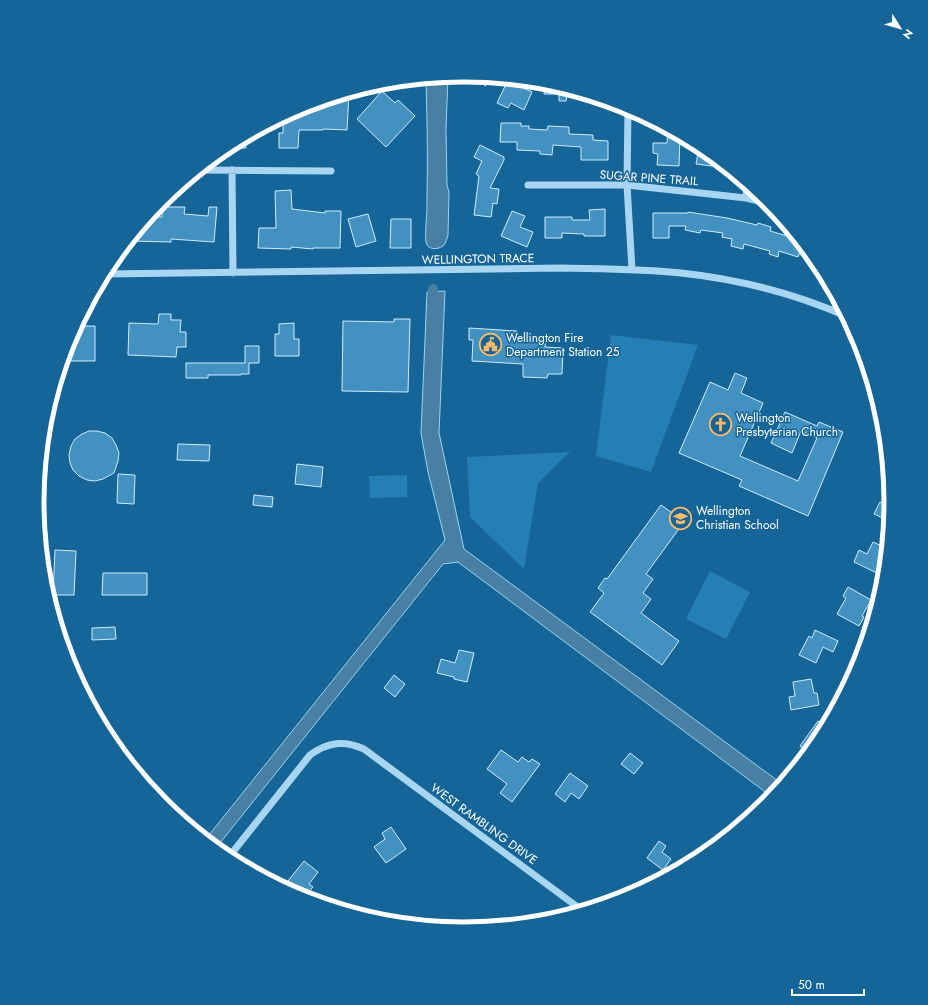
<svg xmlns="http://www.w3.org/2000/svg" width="928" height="1005" font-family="Jost,sans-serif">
<rect width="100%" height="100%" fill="#156598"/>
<path fill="#247fb5" d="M611,335L698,345L651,472L596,456Z
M570,452L538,483L524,569L470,517L467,457Z
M407,475V497L370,498L369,476Z
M710,571L750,592L726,639L686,619Z"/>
<path fill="#4880a4" stroke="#9ad4f5" d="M448,77L446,129L447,185L449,192L448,235C447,239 446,243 443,246C437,250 427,250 426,242C425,236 426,229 426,224C427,214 427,205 427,196C428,157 427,118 426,79Z
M445,291L439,433L464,549L782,784L772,797L458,562L443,564L216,848L205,840L445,540L428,472L421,433L427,292Z"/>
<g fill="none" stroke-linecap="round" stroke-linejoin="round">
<path stroke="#4880a4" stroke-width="10" d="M432,305L433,289"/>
</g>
<path fill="#4291c1" stroke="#d0ecfd" d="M478,77L486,78L496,79L485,86Z
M508,80L515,81L520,83L519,86L532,92L524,110L511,103L508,108L497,103Z
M545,83L583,95V96H567L566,101H559V94H544Z
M382,91L395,103L398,100L415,116L386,147L357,119Z
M349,93L347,130L323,129V130H299L298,148H279V133H283V117L301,108Z
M501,123H521V126H529V129L547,130L548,126L569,127V134L593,135V140L608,141V160H581V147L553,145L552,155L540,154V151L517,150V142H500Z
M668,129L680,136L679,166L657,165L658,154L653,153V143H667Z
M245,137L246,148L225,149L227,147Z
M480,145L504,157V160L490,188L499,189L497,204L493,203L491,217L474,215L479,176L476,174L482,161L474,157Z
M699,146L701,148L727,168L696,164Z
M291,190L292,209L325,213V211H341L340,248H313V249L291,247V249L258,248L259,228H276L275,191Z
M162,207H185L184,214L208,216L209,207H217L214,242L171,239V242L129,241L149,216L162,217Z
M605,209V236H584V234L562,233V238H545V217H572V220H590L589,210Z
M512,211L525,216L520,227L533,232L527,247L501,236Z
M688,212L727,218L757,225L758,223L771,227L770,231L791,237L792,233L813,258L799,254L798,257L779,251L778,257L769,254L770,251L744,244L743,249L731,246L732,239L722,237L723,233L701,230L700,233L685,230L686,226H669V238H653V213H688Z
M368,214L376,241L356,247L348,219Z
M391,219H411V248H390Z
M159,314H171V320H181L180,332H186V347H177L176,357L128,355L129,323L158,324Z
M394,319H410L408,392L342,391L343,321L394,322Z
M294,323V339H299V356H275V334H279V324Z
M77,326H95V361H63L70,339Z
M469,328L517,331L516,338L546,339L545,347L563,348L562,374H548L547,378L523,377V364L472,361L473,340H469Z
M245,346H259V363H249V374H241V375H208V378H186V363H245Z
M735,373L747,378L741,393L763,403L740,456L798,481L817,438L801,431L792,453L771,443L785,412L817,426L819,422L843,432L808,516L739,486L742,480L679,453L710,382L728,390Z
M89,431H97L105,433L112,438L116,445L119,453L118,461L114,473L103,479L95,481L87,480L79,476L73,470L70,463L69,455L71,446L75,439L82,434Z
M178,444L210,445L209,461L177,460Z
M297,464L323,467L321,487L295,484Z
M118,474L135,475L134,504L117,503Z
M254,495L273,497L272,507L253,505Z
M880,502L891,507L889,521L874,514Z
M661,505L681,519L678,523L681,526L646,574L653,579L643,593L651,599L641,613L679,641L662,665L590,612L604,593L598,588L605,578L607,579Z
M873,542L886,548L885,562L879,574L854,562L859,550L867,554Z
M55,550L76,551L74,595H53Z
M103,573H147V595H102Z
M848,587L871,600L862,616L864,617L859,626L837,614L846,598L843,596Z
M115,627L116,639L92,640V628Z
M815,630L838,641L833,652L823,647L816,663L799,655L809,636L812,638Z
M459,650L474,653L467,682L454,679V677L437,673L441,659L455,663Z
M394,675L405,684L395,697L384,688Z
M811,679L814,693H817L819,705L791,710L789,697L795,696L793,682Z
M818,721L826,727L819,740L808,753L800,746Z
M501,750L518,762L522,757L529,762L532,759L540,764L512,802L500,793L507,784L487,769Z
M630,753L643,763L634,774L621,764Z
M570,773L588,786L579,799L571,793L565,802L555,794Z
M391,827L406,849L386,863L374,847L385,839L382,833Z
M659,841L666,846L662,852L671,859L663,870L647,858Z
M304,861L318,872L309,884L313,887L305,896L296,888L293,892L284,886Z"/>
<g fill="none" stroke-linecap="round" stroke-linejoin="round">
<path stroke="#a8d6f2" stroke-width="7" d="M628,108L627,185L632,270
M199,170L331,171
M232,170L233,273
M528,185H627L746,198L768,203
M746,198L747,185
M105,274L562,268C602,269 642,269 681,273C737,279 795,294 846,316
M846,689L848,681L859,665
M228,858L310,755C328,742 344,740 364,749L583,911"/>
</g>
<defs>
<symbol id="civic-ring" viewBox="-11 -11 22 22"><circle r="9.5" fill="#156598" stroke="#ffba69" stroke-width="1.5"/><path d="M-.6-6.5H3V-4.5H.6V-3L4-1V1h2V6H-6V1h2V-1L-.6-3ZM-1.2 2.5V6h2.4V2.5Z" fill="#ffba69"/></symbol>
<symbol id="church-ring" viewBox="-11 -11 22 22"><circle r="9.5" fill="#156598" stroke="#ffba69" stroke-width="1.5"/><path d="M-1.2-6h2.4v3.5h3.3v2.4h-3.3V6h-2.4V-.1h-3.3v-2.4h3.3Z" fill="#ffba69"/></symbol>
<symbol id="school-ring" viewBox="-11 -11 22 22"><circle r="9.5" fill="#156598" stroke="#ffba69" stroke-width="1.5"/><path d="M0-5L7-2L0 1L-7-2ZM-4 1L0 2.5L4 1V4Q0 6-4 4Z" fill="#ffba69"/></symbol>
</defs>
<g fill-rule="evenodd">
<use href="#civic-ring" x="478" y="332" width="25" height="25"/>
<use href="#church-ring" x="708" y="412" width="25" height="25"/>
<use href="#school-ring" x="668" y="506" width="25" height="25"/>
</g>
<g text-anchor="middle" stroke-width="3" stroke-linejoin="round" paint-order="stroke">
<g font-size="12" fill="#fff" stroke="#156598">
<text transform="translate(649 178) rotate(4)" y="4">SUGAR PINE TRAIL</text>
<text transform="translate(478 259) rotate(-1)" y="4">WELLINGTON TRACE</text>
<text transform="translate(484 824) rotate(36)" y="4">WEST RAMBLING DRIVE</text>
</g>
<g font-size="12" fill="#fff" stroke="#156598" text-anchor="start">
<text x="506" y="342">Wellington Fire<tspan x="506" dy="14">Department Station 25</tspan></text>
<text x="736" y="422">Wellington<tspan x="736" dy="14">Presbyterian Church</tspan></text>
<text x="696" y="515">Wellington<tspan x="696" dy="14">Christian School</tspan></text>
</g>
</g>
<path d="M0 0H928V1005H0ZM44 502a420 420 0 1 1 840 0a420 420 0 1 1-840 0Z" fill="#156598" fill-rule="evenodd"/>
<path fill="none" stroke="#fff" stroke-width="5" d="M44 502a420 420 0 1 1 840 0a420 420 0 1 1-840 0Z"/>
<g transform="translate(900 28) rotate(127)" stroke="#156598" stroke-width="3" paint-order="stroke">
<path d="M0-3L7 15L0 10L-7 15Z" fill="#ffffff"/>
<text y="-6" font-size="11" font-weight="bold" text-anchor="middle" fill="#ffffff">N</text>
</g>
<path d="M792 989v6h72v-6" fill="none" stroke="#ffffff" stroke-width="2"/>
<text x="798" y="989" font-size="12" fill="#ffffff" stroke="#156598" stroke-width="3" paint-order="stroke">50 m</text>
</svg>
